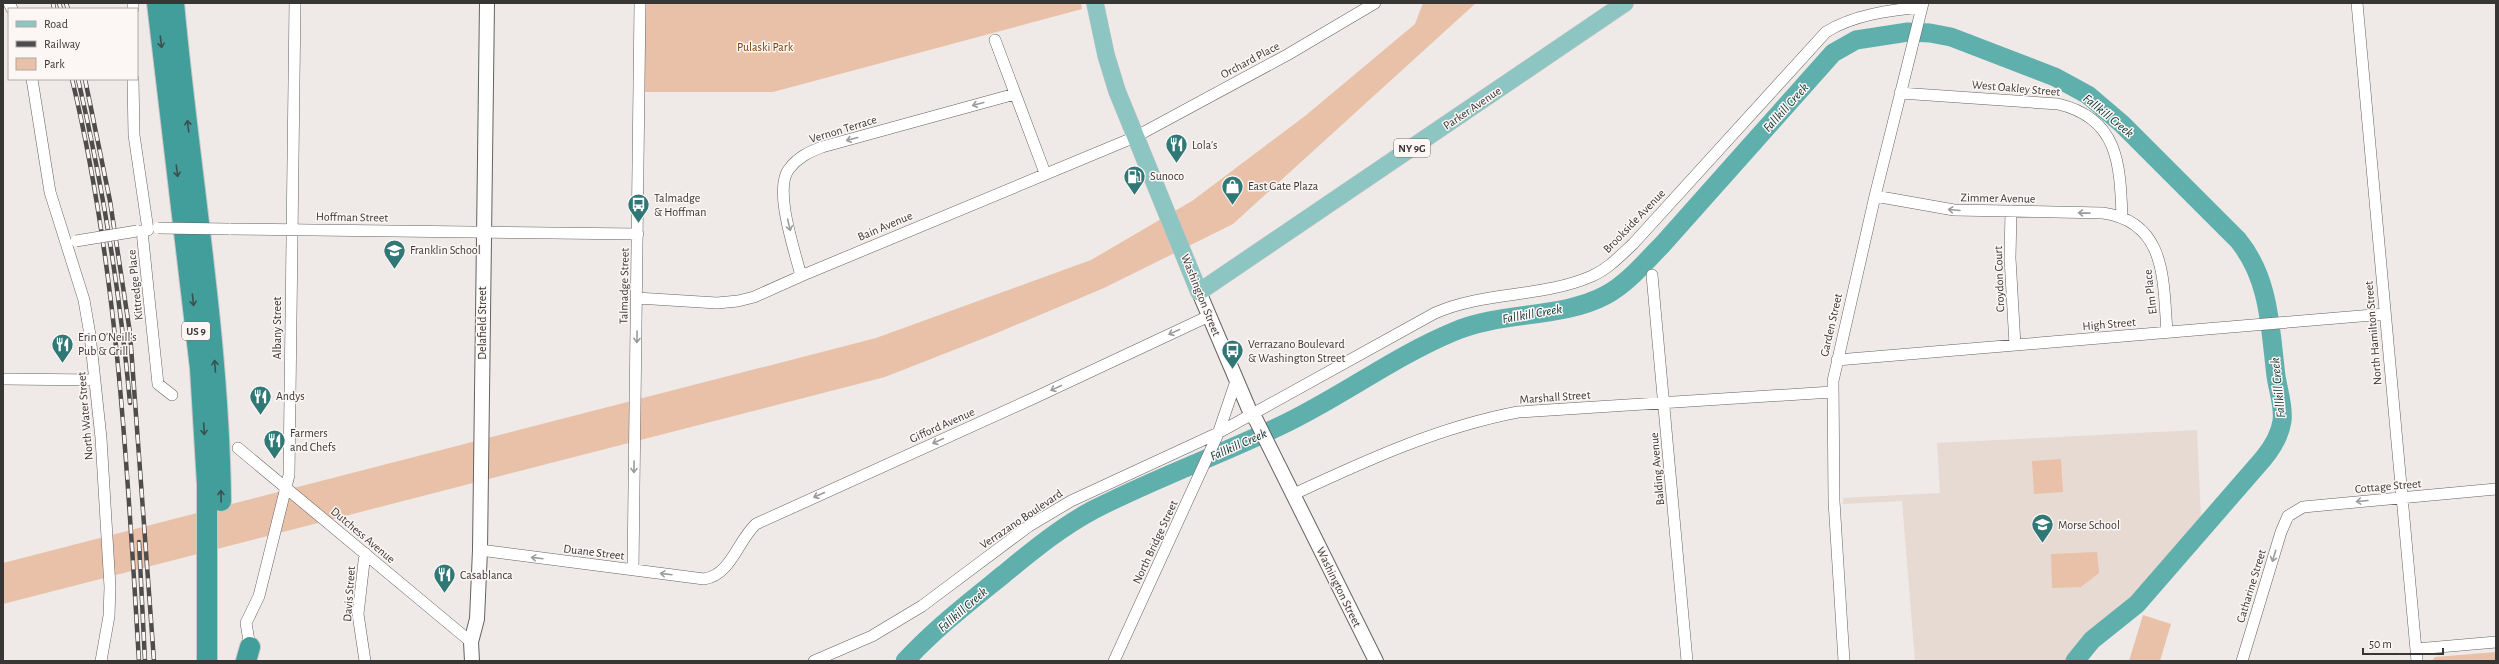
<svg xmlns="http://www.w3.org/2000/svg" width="2499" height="664" font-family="'Alegreya Sans',sans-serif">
<rect width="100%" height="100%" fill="#efeae7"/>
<path fill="#e6dad3" d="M2197,430L2201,520L2133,602L2089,636L2077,648L2069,661H1915L1902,501L1843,504V498L1940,493L1937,443Z"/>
<path fill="#e8c1a8" d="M645,3H1081L1082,9L773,92H644Z
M1423,3H1476L1233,224L1104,288L992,335L885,377L3,604V563L876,338L1091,260L1192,201L1305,116L1415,24Z
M2061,459L2063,492L2034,494L2032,461Z
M2097,552L2099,573L2081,587L2052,588L2051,554Z
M2143,615L2171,624L2160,661H2129Z
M2496,652V661H2432L2435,657Z"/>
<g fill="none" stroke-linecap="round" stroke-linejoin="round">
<path stroke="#5fb0ad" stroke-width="19" d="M905,661C937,627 968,603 1004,574C1032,551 1061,527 1093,510C1155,478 1220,455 1282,425C1341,397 1393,357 1453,332C1501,311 1561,319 1606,295C1628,283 1645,262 1662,245L1833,53L1856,40L1908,32L1930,33L1951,37L2055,77L2088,95L2122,124L2238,240C2270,279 2270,328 2276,376C2278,390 2284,407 2282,421C2280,436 2272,448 2263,459L2137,604L2092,640L2075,661"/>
<defs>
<path id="minor" d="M9,3L12,9
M133,3V9
M2357,3L2417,661
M995,40L1045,173
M32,79L50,192L84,300L90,335L101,438L110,587L109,616L101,661
M133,79L134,135L148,230
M1900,93L2058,104C2118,118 2120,163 2122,216
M1875,196L1954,210L2103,213C2167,222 2163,281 2167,332
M2011,211L2010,258L2015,345
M229,229L638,234
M142,231L158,384L172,395
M1652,275L1687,661
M801,276C795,251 773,189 789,169C798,157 809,152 822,147L1015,94
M637,298L717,303L738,301L754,297L801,276L1135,137L1287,55L1375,3
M1837,360L2385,314
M3,379L95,380
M238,448L471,642
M1294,494C1367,460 1439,427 1518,412L1832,392
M480,550L704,579C731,575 738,540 756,524L1034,398L1209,316
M365,553L358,614L365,661
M633,570L640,3
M250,647L246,623L259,596L289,475L295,3
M2416,649L2496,642
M814,661L872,636L922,606L1029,526L1071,501L1218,433L1435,313C1484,291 1542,298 1592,276C1608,269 1620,256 1633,244L1826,32C1853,15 1890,10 1922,7
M1114,661L1218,434L1236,381
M1844,661L1834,501L1833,381L1875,196L1923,3
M2242,661L2281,532L2288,516L2303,507L2496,489"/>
<path id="tertiary" d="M1199,292L1251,414L1256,420L1376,661
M472,661L471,642L477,619L480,550L487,3"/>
<path id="primary" d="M1095,3L1106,55L1117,91L1199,292L1625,3"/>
<path id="motorway" d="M157,3L200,368L207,484V661
M174,3C189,169 219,333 221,501
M246,661L250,647"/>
</defs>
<use href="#minor" stroke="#666260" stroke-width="12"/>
<use href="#tertiary" stroke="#666260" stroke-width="16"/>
<use href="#primary" stroke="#c7c7c6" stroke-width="18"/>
<use href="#motorway" stroke="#c7c7c6" stroke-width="22"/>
<use href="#minor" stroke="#fff" stroke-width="11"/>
<use href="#tertiary" stroke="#fff" stroke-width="14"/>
<use href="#primary" stroke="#8dc5c3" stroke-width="17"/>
<use href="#motorway" stroke="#419e9b" stroke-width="20"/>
<defs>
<path id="rail" d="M53,3L54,9
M59,3L61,9
M66,3L68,9
M72,79C118,271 127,465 139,661
M78,79C103,186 120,293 130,403
M85,79L110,201L130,333L154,661
M139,542L145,661"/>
</defs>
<use href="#rail" stroke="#4f4d4c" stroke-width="4.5"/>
<use href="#rail" stroke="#fcf7f5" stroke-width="3" stroke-dasharray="9" stroke-linecap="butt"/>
<defs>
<path id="minor-bridge" d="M158,228L229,229
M76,241L137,231"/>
</defs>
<use href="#minor-bridge" stroke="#666260" stroke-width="12" stroke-linecap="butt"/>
<use href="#minor-bridge" stroke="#fff" stroke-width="11"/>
</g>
<defs><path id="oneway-shaft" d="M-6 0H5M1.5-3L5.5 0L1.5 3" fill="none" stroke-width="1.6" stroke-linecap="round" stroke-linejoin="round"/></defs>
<g stroke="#3a504e">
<use href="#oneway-shaft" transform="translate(161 42) rotate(83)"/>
<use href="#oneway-shaft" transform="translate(188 126) rotate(-97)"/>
<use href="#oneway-shaft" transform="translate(177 171) rotate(83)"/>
<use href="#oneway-shaft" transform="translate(193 300) rotate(84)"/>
<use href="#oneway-shaft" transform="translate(215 366) rotate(-94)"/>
<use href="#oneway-shaft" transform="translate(204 429) rotate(87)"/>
<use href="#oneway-shaft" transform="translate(221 496) rotate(-91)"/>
</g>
<g stroke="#9c9a9a">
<use href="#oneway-shaft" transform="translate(978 104) rotate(165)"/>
<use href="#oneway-shaft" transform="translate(852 139) rotate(165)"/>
<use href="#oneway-shaft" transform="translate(1954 210) rotate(-175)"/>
<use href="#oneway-shaft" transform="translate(2084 213) rotate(-179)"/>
<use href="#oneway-shaft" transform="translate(789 225) rotate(77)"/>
<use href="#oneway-shaft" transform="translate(1174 332) rotate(155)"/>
<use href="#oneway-shaft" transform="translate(637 337) rotate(91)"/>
<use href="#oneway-shaft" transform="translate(1056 388) rotate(155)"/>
<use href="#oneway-shaft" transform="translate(938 441) rotate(156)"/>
<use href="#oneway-shaft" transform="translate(634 467) rotate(91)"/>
<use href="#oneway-shaft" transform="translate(819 495) rotate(156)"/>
<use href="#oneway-shaft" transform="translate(2362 501) rotate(175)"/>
<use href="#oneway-shaft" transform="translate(2274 556) rotate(107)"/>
<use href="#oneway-shaft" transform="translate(537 558) rotate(-173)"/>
<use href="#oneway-shaft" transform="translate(666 574) rotate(-173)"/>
</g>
<defs>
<symbol id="restaurant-pin" viewBox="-11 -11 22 30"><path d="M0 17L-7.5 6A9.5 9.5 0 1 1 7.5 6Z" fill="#2f7876" stroke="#fcf7f5"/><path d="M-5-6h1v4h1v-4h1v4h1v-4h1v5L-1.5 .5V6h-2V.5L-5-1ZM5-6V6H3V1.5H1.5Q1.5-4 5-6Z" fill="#fff"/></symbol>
<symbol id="fuel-pin" viewBox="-11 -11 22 30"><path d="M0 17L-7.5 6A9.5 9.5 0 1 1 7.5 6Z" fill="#2f7876" stroke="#fcf7f5"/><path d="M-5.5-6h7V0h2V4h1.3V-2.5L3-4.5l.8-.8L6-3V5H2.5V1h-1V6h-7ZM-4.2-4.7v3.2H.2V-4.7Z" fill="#fff"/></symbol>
<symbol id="shop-pin" viewBox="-11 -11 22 30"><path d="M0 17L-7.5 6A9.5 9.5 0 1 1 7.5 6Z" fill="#2f7876" stroke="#fcf7f5"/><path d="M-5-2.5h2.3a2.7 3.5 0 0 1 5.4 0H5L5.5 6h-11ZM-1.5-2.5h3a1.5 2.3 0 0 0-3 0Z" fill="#fff"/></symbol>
<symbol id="bus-pin" viewBox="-11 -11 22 30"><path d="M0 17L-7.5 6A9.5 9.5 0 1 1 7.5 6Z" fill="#2f7876" stroke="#fcf7f5"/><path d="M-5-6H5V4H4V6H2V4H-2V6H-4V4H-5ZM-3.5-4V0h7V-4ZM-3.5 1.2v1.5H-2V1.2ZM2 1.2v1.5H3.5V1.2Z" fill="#fff"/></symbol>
<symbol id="school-pin" viewBox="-11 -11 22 30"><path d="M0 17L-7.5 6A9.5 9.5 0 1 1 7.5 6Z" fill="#2f7876" stroke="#fcf7f5"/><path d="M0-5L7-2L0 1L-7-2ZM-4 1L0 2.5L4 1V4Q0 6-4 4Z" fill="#fff"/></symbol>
</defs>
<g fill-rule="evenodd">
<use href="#restaurant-pin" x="1164" y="132" width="25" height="34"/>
<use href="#fuel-pin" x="1122" y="164" width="25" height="34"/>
<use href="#shop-pin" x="1220" y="174" width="25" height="34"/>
<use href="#bus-pin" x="626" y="192" width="25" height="34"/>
<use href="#school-pin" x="382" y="238" width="25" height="34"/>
<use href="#restaurant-pin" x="50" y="332" width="25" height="34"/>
<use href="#bus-pin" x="1220" y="338" width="25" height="34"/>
<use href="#restaurant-pin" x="248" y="384" width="25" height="34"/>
<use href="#restaurant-pin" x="262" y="428" width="25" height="34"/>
<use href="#school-pin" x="2030" y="512" width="25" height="34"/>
<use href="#restaurant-pin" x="432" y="562" width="25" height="34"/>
</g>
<g text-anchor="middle" stroke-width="3" stroke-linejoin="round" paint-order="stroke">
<g fill="#fcf7f5" stroke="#73706f" stroke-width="1">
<rect x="1394" y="139" width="36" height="18" rx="3"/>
<rect x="182" y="322" width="28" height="18" rx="3"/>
</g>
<g font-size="11" font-weight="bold" fill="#383635">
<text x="1412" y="152">NY 9G</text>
<text x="196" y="335">US 9</text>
</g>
<g font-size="12" fill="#7e3d00" stroke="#fcf7f5">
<text x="765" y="51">Pulaski Park</text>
</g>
<g font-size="12" fill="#383635" stroke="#fcf7f5">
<text transform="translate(1250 60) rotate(-28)" y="4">Orchard Place</text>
<text transform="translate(2016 88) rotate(5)" y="4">West Oakley Street</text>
<text transform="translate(1472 108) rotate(-34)" y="4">Parker Avenue</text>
<text transform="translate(843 129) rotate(-17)" y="4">Vernon Terrace</text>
<text transform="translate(1998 198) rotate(1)" y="4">Zimmer Avenue</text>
<text transform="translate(352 217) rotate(1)" y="4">Hoffman Street</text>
<text transform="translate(1634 221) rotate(-46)" y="4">Brookside Avenue</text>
<text transform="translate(885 226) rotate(-23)" y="4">Bain Avenue</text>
<text transform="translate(1999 279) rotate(-92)" y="4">Croydon Court</text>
<text transform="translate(135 285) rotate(-96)" y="4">Kittredge Place</text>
<text transform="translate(624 286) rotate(-89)" y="4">Talmadge Street</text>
<text transform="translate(2150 292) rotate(-97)" y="4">Elm Place</text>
<text transform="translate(1201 295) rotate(68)" y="4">Washington Street</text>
<text transform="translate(482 323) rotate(-90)" y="4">Delafield Street</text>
<text transform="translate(2109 324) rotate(-5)" y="4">High Street</text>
<text transform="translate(1831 325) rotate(-77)" y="4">Garden Street</text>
<text transform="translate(277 328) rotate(-90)" y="4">Albany Street</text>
<text transform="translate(2373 333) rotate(-95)" y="4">North Hamilton Street</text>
<text transform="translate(1555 397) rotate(-4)" y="4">Marshall Street</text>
<text transform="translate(85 416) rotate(-95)" y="4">North Water Street</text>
<text transform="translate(942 425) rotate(-24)" y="4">Gifford Avenue</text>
<text transform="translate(1657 469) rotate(-95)" y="4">Balding Avenue</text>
<text transform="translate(2388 486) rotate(-5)" y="4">Cottage Street</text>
<text transform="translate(1021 519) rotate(-34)" y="4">Verrazano Boulevard</text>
<text transform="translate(363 535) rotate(40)" y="4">Dutchess Avenue</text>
<text transform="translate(1155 542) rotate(-65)" y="4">North Bridge Street</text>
<text transform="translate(594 552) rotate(7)" y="4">Duane Street</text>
<text transform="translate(2251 586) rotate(-73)" y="4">Catharine Street</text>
<text transform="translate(1339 587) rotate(64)" y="4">Washington Street</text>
<text transform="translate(349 594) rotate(-86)" y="4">Davis Street</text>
</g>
<g font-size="12" fill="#383635" stroke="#fcf7f5" text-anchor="start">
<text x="1192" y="149">Lola’s</text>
<text x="1150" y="180">Sunoco</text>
<text x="1248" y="190">East Gate Plaza</text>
<text x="654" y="202">Talmadge<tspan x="654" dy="14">&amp; Hoffman</tspan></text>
<text x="410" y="254">Franklin School</text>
<text x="78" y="341">Erin O'Neill's<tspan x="78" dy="14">Pub &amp; Grill</tspan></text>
<text x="1248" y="348">Verrazano Boulevard<tspan x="1248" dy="14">&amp; Washington Street</tspan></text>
<text x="276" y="400">Andys</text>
<text x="290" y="437">Farmers<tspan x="290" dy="14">and Chefs</tspan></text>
<text x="2058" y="529">Morse School</text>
<text x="460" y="579">Casablanca</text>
</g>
<g font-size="13" font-style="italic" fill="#093231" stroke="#fcf7f5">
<text transform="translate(1785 107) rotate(-48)" y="5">Fallkill Creek</text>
<text transform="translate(2109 115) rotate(39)" y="5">Fallkill Creek</text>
<text transform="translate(1532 313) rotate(-10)" y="5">Fallkill Creek</text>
<text transform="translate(2277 388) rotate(-96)" y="5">Fallkill Creek</text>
<text transform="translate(1238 444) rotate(-24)" y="5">Fallkill Creek</text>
<text transform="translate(962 609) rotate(-41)" y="5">Fallkill Creek</text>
</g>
</g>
<rect width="2499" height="664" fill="none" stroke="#383635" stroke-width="8"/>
<rect x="8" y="8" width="130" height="72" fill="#fcf7f5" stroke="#aeaaa8"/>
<rect x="16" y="21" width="20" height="6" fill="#8dc5c3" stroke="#aeaaa8"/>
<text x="44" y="28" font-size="12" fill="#383635">Road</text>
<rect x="16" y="41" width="20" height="6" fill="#4f4d4c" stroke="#aeaaa8"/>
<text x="44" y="48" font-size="12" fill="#383635">Railway</text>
<rect x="16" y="58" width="20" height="12" fill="#e8c1a8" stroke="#aeaaa8"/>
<text x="44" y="68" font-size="12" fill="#383635">Park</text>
<path d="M2363 648v6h80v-6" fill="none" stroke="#383635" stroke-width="2"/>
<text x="2369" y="648" font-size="12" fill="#383635" stroke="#fcf7f5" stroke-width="3" paint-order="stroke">50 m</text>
</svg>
